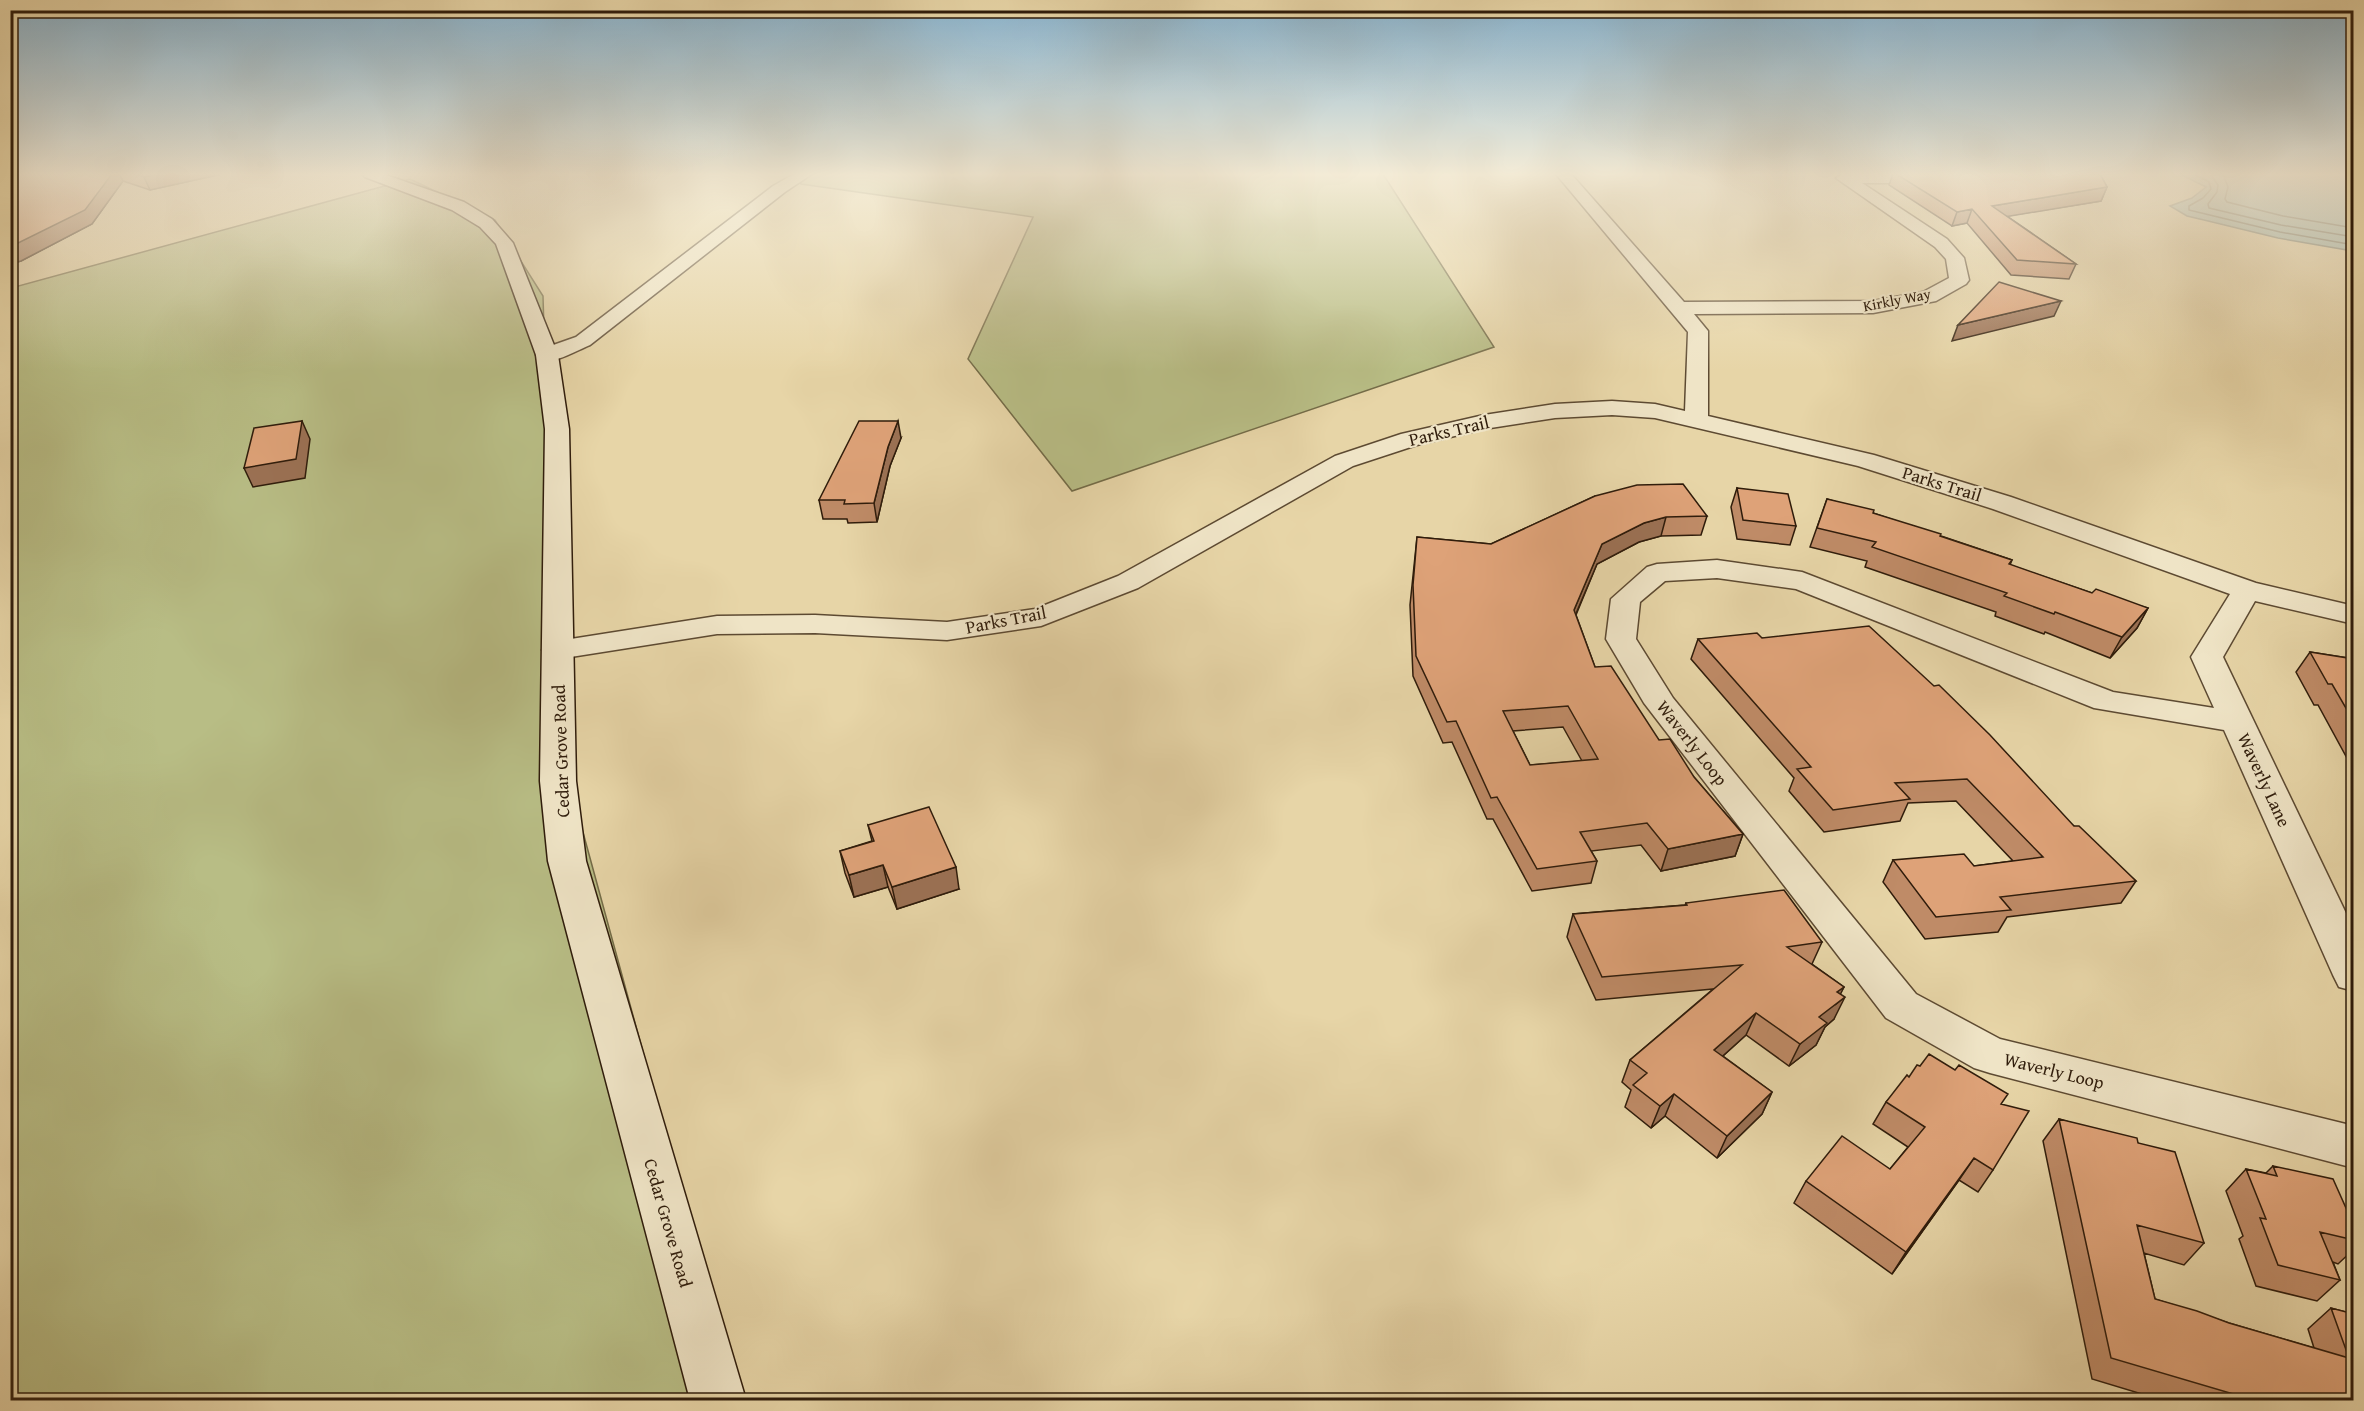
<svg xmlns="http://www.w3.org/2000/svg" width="2364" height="1411" font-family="'Gentium Book Plus',serif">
<rect width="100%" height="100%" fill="#e7d5a7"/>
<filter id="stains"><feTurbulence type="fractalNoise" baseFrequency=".00333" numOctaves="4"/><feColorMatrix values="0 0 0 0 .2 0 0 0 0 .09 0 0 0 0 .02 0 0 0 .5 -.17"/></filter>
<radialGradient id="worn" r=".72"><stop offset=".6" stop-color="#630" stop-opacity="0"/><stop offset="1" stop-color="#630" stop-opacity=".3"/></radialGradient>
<path fill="#b8bd85" stroke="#746c48" stroke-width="1.5" d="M798,174H1383L1494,347L1072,491L968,359L1033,217L801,184Z
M410,179L495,220L543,296L545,365L575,803L738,1400H11V288Z"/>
<path fill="#98b7b0" stroke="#6e796e" stroke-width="1.5" d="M2180,174H2353V251L2278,238L2204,220L2187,216L2170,206L2192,198L2206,187Z"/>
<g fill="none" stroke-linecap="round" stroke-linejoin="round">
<path stroke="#646a5e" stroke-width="1.5" d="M2194,174L2209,182L2211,189L2203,198L2189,206V210L2280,232L2354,245
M2210,174L2218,185L2217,192L2208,204L2209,208L2281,225L2354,237
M2223,174L2228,187L2225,199L2227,202L2283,216L2354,228"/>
<defs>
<path id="minor" d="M794,174H812L785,192L590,345C575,351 556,364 539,360L536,355L539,350L576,337L773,186Z
M1556,174H1571L1684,302L1873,301L1923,292L1949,278L1946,259L1935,247L1836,178L1843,174L1944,175L1946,178L1944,181L1938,183H1862L1947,239L1964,258L1969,280L1966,284L1936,301L1873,313L1694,314L1708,331V416L1874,455L2011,497L2256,583L2354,606V624L2255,601L2223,657L2354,930V991L2339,987L2333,975L2224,730L2094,708L1796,589L1717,578L1665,581L1640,602L1636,639L1673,698L1916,994L2000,1039L2354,1126V1168L1990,1073L1974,1068L1886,1018L1644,703L1606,639L1611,599L1647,567L1657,564L1717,560L1802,572L2113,692L2214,708L2191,657L2230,594L1993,509L1858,466L1655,418L1612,415L1555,418L1484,429L1417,445L1353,466L1138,588L1041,626L947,640L815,633L717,634L558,659L547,657L542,650L547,643L558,641L717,616L815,615L947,622L1035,609L1118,576L1335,456L1401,434L1484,415L1555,404L1612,401L1655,404L1685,411L1688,332Z"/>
<path id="secondary" d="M362,174H383L464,202L492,219L513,243L558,355L569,429L576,781L586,861L746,1400H690L548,861L540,781L545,429L536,355L496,244L480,227L452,210L365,177Z"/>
</defs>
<use href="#minor" stroke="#5d4a32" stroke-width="3"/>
<use href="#secondary" stroke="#2f1c0b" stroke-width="3"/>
<use href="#minor" fill="#efe4c6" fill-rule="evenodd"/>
<use href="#secondary" fill="#efe4c6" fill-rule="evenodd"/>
</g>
<path fill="#bf8b67" stroke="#2f1c0b" stroke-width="1.5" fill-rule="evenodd" d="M10,174H222L150,190L123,181L92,224L21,261L10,264Z
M1893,174H2100L2107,187L2101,201L2007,216L2076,264L2069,279L2011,275L1967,223L1952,226L1889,185Z
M901,438L890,466L877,522L848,523L847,519H823L819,500Z
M1737,488L1796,526L1790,545L1737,539L1731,507Z
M1595,496L1707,516L1701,535L1661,536L1639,542L1597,564L1576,615L1595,667L1659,740L1694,777L1743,834L1735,856L1661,871L1641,845L1591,851L1597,861L1591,883L1532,891L1493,819H1487L1452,742L1443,743L1413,676L1410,605L1417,537L1491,544ZM1563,727L1582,761L1530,765L1513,731Z
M1827,499L1873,513L2012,560L2010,565L2092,593L2148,608L2137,628L2110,658L2045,632L2044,634L1995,616L1996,612L1865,567L1867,561L1810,547Z
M1762,638L2074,826L2136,881L2121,903L2007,917L1998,932L1925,939L1883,882L1893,860L1974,866L2013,861L1956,801L1908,803L1900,821L1824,832L1789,791L1794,778L1691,659L1698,639Z
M2310,652L2354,659V771L2318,705H2314L2296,672Z
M868,825L959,889L897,909L888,887L854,897L845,873L840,851L872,841Z
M1686,903L1822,942L1812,964L1844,987L1840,994L1834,1019L1825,1027L1816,1045L1789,1066L1746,1035L1723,1056L1772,1092L1762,1114L1717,1158L1665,1116L1651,1128L1625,1107L1631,1090L1622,1082L1630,1060L1713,989L1596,1000L1567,937L1573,914L1685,905Z
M1909,1077L2001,1104L1993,1170L1978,1192L1959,1180L1892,1274L1794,1203L1806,1181L1890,1169L1908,1147L1873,1124L1886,1102Z
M2059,1119L2138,1143L2204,1243L2184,1265L2144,1253L2155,1299L2229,1323L2314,1348L2308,1329L2331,1308L2354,1314V1401H2165L2092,1379L2043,1141Z
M2273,1166L2354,1226V1249L2338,1264L2333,1262L2340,1280L2317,1301L2256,1286L2239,1239L2243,1236L2226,1191L2246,1169L2266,1173Z"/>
<path fill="#9b7154" stroke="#2f1c0b" stroke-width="1.5" d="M112,174H119L123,181L92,224L21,261L10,264V247Z
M158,174H222L150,190L144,177Z
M2107,187L2101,201L1986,220L1992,206Z
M1972,209L1967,223L1952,226L1957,212Z
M2061,301L2054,316L1952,341L1958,325Z
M302,421L310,439L305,478L253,487L244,468Z
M898,421L901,438L890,466L877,522L874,503L888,447Z
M1666,517L1661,536L1639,542L1597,564L1569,630L1574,610L1602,544L1644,523Z
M2148,608L2137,628L2110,658L2122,637Z
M1743,834L1735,856L1661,871L1668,849Z
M883,865L888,887L854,897L849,875Z
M956,867L959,889L897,909L892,887Z
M1844,987L1835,1005L1845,997L1834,1019L1825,1027L1816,1045L1789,1066L1800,1044L1837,992Z
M1756,1013L1746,1035L1705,1072L1714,1050Z
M1772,1092L1762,1114L1717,1158L1727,1136Z
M1674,1094L1665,1116L1651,1128L1660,1106Z
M1974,1158L1959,1180L1892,1274L1906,1252Z"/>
<path fill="#dea278" stroke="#2f1c0b" stroke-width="1.5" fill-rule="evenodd" d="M10,174H112L85,210L10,247Z
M134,174H158L144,177Z
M1896,174H2100L2107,187L1992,206L2076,264L2017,260L1972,209L1957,212Z
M1999,282L2061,301L1958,325Z
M302,421L296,459L244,468L254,428Z
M859,421H898L888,447L874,503L844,504L845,500H819Z
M1683,484L1707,516L1666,517L1644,523L1602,544L1574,610L1595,667L1611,666L1659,740L1670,739L1694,777L1743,834L1668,849L1647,823L1580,832L1597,861L1537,869L1497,797L1491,798L1456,721L1447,722L1416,656L1413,585L1417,537L1491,544L1595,496L1637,485ZM1568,706L1598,759L1530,765L1503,711Z
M1737,488L1788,494L1796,526L1743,520Z
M1827,499L1874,510L1873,513L1941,534L1940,536L2012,560L2009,564L2092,593L2096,589L2148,608L2122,637L2055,612L2054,614L2004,596L2007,593L1872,547L1876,542L1817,528Z
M1869,626L1934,686L1939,685L1990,735L2074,826H2079L2136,881L2000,897L2011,910L1936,917L1893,860L1964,854L1974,866L2043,857L1967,779L1895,783L1910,799L1833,810L1797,769L1811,767L1698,639L1757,633L1762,638Z
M2310,652L2354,659V722L2332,684H2328Z
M929,807L956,867L892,887L883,865L849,875L840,851L874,841L868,825Z
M1784,890L1822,942L1787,947L1844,987L1837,992L1845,997L1819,1017L1827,1023L1800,1044L1756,1013L1714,1050L1772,1092L1727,1136L1674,1094L1660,1106L1633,1085L1647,1073L1630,1060L1742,965L1602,977L1573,914L1687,905L1686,903Z
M1929,1054L1955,1070L1959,1065L2008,1094L2001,1104L2029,1111L1993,1170L1974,1158L1906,1252L1806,1181L1842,1136L1890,1169L1925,1127L1886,1102L1907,1075L1909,1077L1917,1065L1920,1066Z
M2059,1119L2137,1138L2138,1143L2175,1152L2204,1243L2137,1225L2155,1299L2197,1311L2229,1323L2349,1358L2331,1308L2354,1314V1401H2257L2111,1358Z
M2273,1166L2333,1179L2354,1226V1240L2320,1232L2340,1280L2278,1265L2260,1218L2266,1219L2246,1169L2277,1176Z"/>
<linearGradient id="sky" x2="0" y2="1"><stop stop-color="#88b5d2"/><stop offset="0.47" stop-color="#f4ecd7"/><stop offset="1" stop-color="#f4ecd7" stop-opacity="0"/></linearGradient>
<rect width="2364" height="371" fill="url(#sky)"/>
<g text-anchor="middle" stroke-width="4.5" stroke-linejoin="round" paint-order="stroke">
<g font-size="15" fill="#2f1c0b" stroke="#efe4c6">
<text transform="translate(1897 300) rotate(-11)" y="5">Kirkly Way</text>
</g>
<g font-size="18" fill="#2f1c0b" stroke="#efe4c6">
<text transform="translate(1449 431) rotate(-13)" y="6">Parks Trail</text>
<text transform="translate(1942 484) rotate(17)" y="6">Parks Trail</text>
<text transform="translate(1006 620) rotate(-11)" y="6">Parks Trail</text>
<text transform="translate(1692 743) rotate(52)" y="6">Waverly Loop</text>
<text transform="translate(561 751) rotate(-92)" y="6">Cedar Grove Road</text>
<text transform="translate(2264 780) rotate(65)" y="6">Waverly Lane</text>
<text transform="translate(2054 1071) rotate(14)" y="6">Waverly Loop</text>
<text transform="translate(668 1223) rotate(74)" y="6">Cedar Grove Road</text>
</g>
</g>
<rect width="2364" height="1411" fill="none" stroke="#e7d5a7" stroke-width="36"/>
<rect x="12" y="12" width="2340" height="1387" fill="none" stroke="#2f1c0b" stroke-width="3"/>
<rect x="18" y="18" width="2328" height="1375" fill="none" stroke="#2f1c0b" stroke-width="1.5"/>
<rect width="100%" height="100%" filter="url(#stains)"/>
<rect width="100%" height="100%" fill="url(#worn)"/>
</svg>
